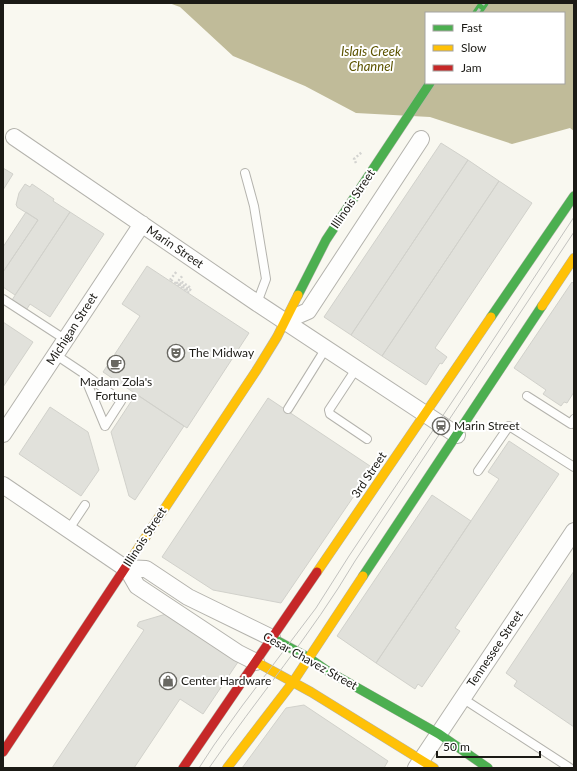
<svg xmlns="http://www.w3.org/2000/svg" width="577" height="771" font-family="Lato,sans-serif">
<rect width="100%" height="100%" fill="#f9f8f0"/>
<path fill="#c0bb99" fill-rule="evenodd" d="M169,3H574V131L570,128L512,144L430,117L356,113L305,86L233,56L180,7ZM426,13H564V83H426Z"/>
<path fill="#e1e1db" stroke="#d1d1cb" d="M441,143L468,160L351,335L324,317Z
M468,160L499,181L382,356L351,335Z
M3,168L13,174L3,190Z
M499,181L532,203L435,348L447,357L442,364L440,363L426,385L382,356Z
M25,184L30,187L32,184L54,199L53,201L70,212L15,295L3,287V272L38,220L17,207V206L16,205L19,193Z
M26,212L38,220L3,272V247Z
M70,212L104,234L50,317L30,304L25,312L10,303Z
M147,266L249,333L187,428L103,372L140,316L122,304Z
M572,282L574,284V392L567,403L564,402L561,406L543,394L546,390L514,368Z
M3,322L33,342L3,387Z
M136,394L184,426L135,500L129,496L111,432Z
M268,398L373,468L281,603L213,590L162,557Z
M50,407L88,432L99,470L81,496L19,454Z
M509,441L559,474L455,628L460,631L422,687L418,684L415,689L376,663L499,479L488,472Z
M432,495L471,521L376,663L337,636Z
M574,571V727L514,686L517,681L506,673Z
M166,614L238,662L203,714L180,699L134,768H52L144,630L137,626L139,622Z
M304,705L388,761L384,768H242L286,708Z"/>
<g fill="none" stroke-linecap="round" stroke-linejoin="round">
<defs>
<path id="lane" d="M245,173L254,206L266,279L257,303
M3,299L66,340
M56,355L83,373L105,426L121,401L83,373
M356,369L329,410L330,414L367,439
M527,396L571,424L574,419
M288,409L326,348
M478,471L509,426L574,467
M69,529L85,505
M462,698L570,768"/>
<path id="street" d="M14,137L257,303L457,435
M285,321L308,311L421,139
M3,434L142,224
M3,485L125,568L129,572L137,586L238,653L256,662
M125,568L146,569L188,597L272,638
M416,768L574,531"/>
<path id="fast" d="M477,13L484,3
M298,295L326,240L430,83
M491,317L574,196
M363,576L542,306
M272,638L309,658L326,670L439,734L488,768"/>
<path id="slow" d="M542,306L574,258
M131,559L256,371L277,337L298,295
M317,572L491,317
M256,662L311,692L434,768
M227,768L293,682L363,576"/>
<path id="jam" d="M3,752L131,559
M183,768L317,572"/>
</defs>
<use href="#lane" stroke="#b4b3ad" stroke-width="10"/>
<use href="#street" stroke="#b4b3ad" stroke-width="18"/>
<use href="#fast" stroke="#b4b3ad" stroke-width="10"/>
<use href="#slow" stroke="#b4b3ad" stroke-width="10"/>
<use href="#jam" stroke="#b4b3ad" stroke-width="10"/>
<path stroke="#d3d3d0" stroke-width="2.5" stroke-dasharray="2 2" stroke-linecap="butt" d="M356,163L354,159L362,152
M170,280L177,271
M171,280L188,292L189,291L177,283L178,282L190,290L191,288L179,280L183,275"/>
<use href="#lane" stroke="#fefefd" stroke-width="8"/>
<use href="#street" stroke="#fefefd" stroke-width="16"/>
<use href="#fast" stroke="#4caf50" stroke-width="9"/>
<use href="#slow" stroke="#ffc107" stroke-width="9"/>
<use href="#jam" stroke="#c62828" stroke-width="9"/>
<path stroke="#c2c2bf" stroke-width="1" d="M199,768L214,745L242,706L316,608L349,556L470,375L574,217
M209,768C257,698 312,634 355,561L574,232"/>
<path stroke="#c2c2bf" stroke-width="3" stroke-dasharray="5 5" stroke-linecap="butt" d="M477,13L484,3"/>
</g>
<defs>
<symbol id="theatre-ring" viewBox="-11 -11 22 22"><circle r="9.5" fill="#fff" stroke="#696862" stroke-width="1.5"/><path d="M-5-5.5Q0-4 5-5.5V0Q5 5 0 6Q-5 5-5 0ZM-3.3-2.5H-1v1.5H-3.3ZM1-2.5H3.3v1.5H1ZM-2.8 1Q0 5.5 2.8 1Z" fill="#696862"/></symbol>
<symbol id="cafe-ring" viewBox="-11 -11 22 22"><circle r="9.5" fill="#fff" stroke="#696862" stroke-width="1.5"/><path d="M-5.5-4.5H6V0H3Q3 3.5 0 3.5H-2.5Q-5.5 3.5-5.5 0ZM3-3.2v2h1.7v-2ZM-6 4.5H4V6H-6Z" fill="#696862"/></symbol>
<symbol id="station-ring" viewBox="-11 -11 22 22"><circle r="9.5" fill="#fff" stroke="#696862" stroke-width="1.5"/><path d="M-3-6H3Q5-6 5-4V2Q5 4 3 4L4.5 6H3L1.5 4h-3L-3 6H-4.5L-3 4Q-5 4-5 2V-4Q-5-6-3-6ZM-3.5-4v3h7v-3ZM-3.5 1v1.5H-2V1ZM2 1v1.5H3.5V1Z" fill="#696862"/></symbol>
<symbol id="shop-ring" viewBox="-11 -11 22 22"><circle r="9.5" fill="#fff" stroke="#696862" stroke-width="1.5"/><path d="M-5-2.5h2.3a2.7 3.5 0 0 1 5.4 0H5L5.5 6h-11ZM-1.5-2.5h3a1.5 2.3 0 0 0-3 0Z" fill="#696862"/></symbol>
</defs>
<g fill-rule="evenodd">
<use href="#theatre-ring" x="166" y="343" width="20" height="20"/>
<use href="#cafe-ring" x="106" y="354" width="20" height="20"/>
<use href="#station-ring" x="431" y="416" width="20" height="20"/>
<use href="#shop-ring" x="158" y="671" width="20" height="20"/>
</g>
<g text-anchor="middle" stroke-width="4" stroke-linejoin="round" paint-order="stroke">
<g font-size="12" fill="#1b1a15" stroke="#fff">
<text transform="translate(353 199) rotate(-56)" y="4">Illinois Street</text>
<text transform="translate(175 247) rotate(34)" y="4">Marin Street</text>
<text transform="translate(72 329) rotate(-57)" y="4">Michigan Street</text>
<text transform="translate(369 475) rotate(-56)" y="4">3rd Street</text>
<text transform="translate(145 537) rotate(-57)" y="4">Illinois Street</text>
<text transform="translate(495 649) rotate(-56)" y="4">Tennessee Street</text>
<text transform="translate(310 661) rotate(29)" y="4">Cesar Chavez Street</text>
</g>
<g font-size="12" fill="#1b1a15" stroke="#fff" text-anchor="start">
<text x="189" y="357">The Midway</text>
<text x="116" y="386" text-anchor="middle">Madam Zola's<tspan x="116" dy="14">Fortune</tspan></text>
<text x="454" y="430">Marin Street</text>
<text x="181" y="685">Center Hardware</text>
</g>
<g font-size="13" font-style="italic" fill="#5d5400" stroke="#fff">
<text x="371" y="56">Islais Creek<tspan x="371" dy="15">Channel</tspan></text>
</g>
</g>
<rect width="577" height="771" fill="none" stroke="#1b1a15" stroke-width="8"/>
<rect x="425" y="12" width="140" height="72" fill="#ffffff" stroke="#a4a3a1"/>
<rect x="433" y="25" width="20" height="6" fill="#4caf50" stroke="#a4a3a1"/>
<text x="461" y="32" font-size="12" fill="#1b1a15">Fast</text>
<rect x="433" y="45" width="20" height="6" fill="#ffc107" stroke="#a4a3a1"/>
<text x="461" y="52" font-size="12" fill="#1b1a15">Slow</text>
<rect x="433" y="65" width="20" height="6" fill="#c62828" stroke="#a4a3a1"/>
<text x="461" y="72" font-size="12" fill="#1b1a15">Jam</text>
<path d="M437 751v6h103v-6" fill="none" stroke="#1b1a15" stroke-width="2"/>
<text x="443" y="751" font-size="12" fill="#1b1a15" stroke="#ffffff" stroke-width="3" paint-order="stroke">50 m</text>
</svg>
